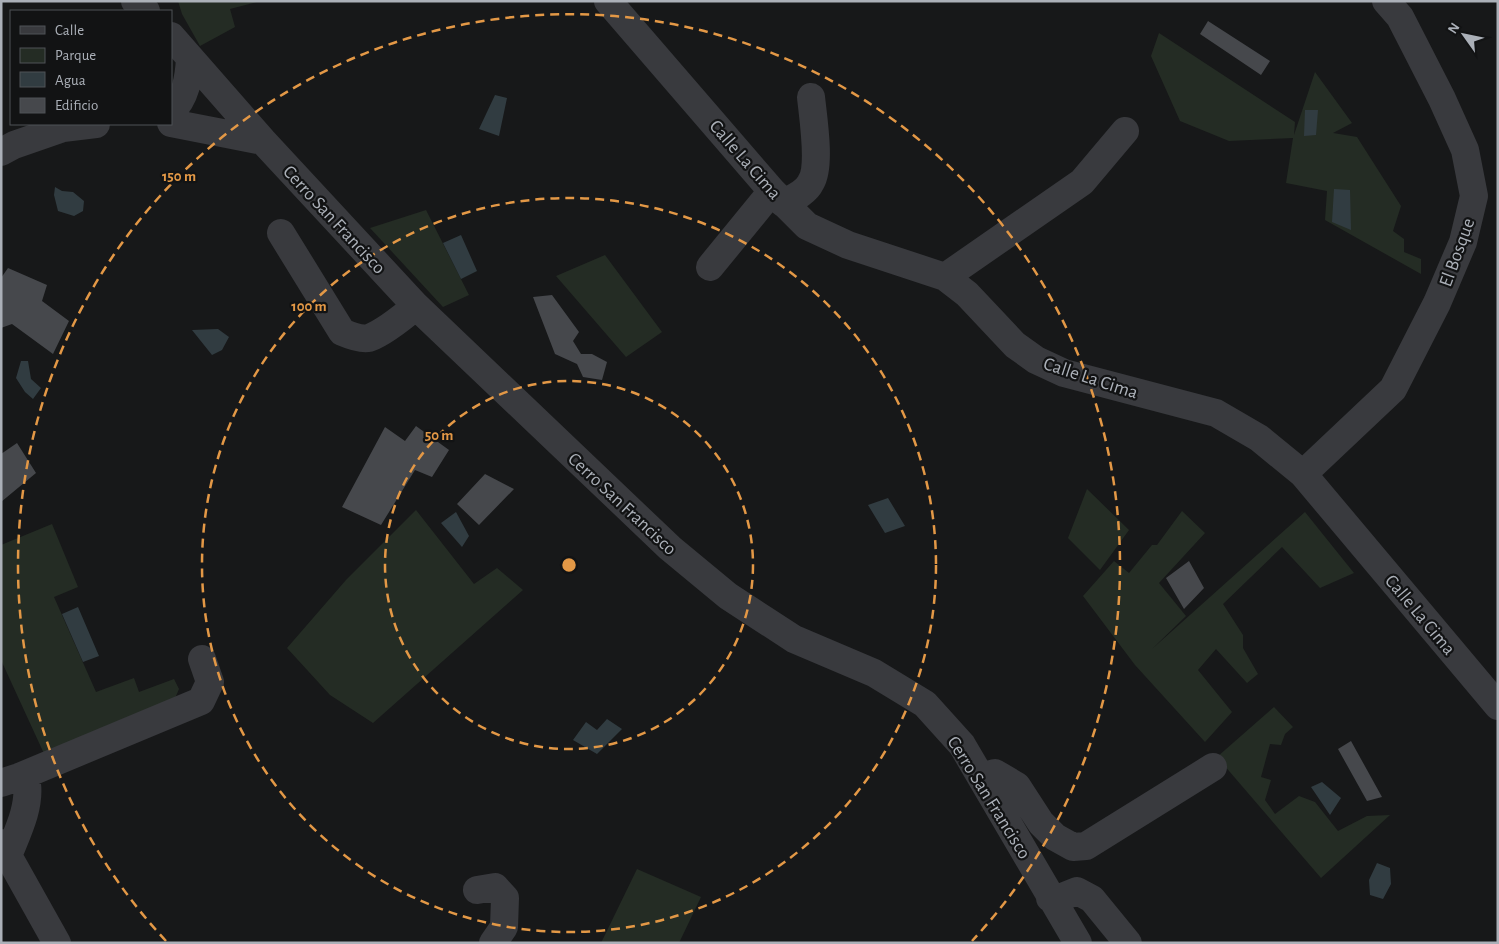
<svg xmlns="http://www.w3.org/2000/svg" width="1499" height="944" font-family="'Alegreya Sans',sans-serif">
<rect width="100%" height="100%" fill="#171819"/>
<path fill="#242c24" d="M178,1H261L230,9L235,27L200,46L182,14Z
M1159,33L1295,122L1294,135L1315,72L1352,123L1333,133L1357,137L1401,206L1393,231L1404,239V252L1421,259V274L1325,220L1327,191L1286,183L1293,138L1229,141L1180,121L1151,56Z
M426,210L469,295L443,307L370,228Z
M605,255L662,332L626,357L556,276Z
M1087,489L1129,530L1100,570L1068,538Z
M416,510L474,584L497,568L523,590L373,723L330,695L287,648L346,580Z
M1182,511L1205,533L1159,583L1186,616L1152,649L1305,512L1354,573L1320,588L1282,547L1223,604L1243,635V648L1258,674L1247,683L1216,649L1198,670L1232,712L1205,742L1135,665L1083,596L1114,561L1129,573L1152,545H1157Z
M52,524L78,587L54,597L96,692L134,678L139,692L174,679L179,689L173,703L46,758L1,660V545Z
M1274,707L1293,727L1285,734L1281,745L1270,744L1261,777L1271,780L1265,800L1275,814L1299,796L1315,802L1338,831L1367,816L1390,815L1321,878L1217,757Z
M637,869L701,897L679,943H601Z"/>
<path fill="#313c41" d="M495,95L507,98L499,136L479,129Z
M1305,110H1318L1316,135L1304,136Z
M55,187L62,191L73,192L84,201L83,211L74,216L58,211L54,195Z
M1334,189L1350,190L1351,230L1332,222Z
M461,235L477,271L461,279L443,243Z
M218,329L229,337L222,350L212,355L192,330Z
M21,361H28L31,379L41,388L33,399L25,392L16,378Z
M888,498L905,526L885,533L868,505Z
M456,512L469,536L462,547L441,523Z
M78,607L99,656L83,662L62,614Z
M607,719L622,729L597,754L573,740L586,722L597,730Z
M1322,782L1341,798L1330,815L1311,787Z
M1377,863L1390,868L1391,884L1383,899L1370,895L1369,880Z"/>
<path fill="#46484c" d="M1208,21L1270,61L1261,75L1200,34Z
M8,268L47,285L42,301L69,321L53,354L12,324L1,328V278Z
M552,295L579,332L573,341L581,354H592L607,362L602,380L583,377L577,364L555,354L533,297Z
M416,426L449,450L432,477L415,470L381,525L342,507L385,427L405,441Z
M17,443L36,473L1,502V454Z
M485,474L514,489L479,525L457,504Z
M1189,561L1204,588L1184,609L1166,578Z
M1351,741L1382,797L1367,801L1338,749Z"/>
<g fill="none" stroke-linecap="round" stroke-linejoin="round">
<path stroke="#393a3e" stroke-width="28" d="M135,1L146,11
M608,1L772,191L807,226L848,245L945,277L967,294L1015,345L1036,360L1064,373L1216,413L1259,438L1303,474L1498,706
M171,36L263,141L416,306L670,548L728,596L794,639L874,673L925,704L962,745L1078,943
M171,112C186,98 189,77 190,58
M171,123L263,141
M1,152L14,145L63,128L96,124
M783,203C793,198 806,193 811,182C821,166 813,117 811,97
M281,233L342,332C349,335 361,340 369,338C385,332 403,317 416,306
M710,267L772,191
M945,277L1082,182L1125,131
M1303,474L1393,389L1437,303L1463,242L1474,196L1465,150L1442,99L1400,17L1386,1
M981,777L995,773L1017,786L1041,823L1055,837L1073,847L1086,846L1213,767
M1,783L19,777L201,701L210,682L202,659
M1,843L57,943
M8,856C17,833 30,808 27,784L19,777
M477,890L495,887L505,898L504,927L493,943
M1050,898L1062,897L1077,891L1092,899L1128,943"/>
</g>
<g fill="none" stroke="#e39846" stroke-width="2.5" stroke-dasharray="9 6">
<circle cx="569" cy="565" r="184"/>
<circle cx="569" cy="565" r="367"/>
<path d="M166 941A551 551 0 1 1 972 941"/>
</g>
<g text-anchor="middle" stroke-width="4.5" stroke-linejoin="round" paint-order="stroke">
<g font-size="19" fill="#abb0b8" stroke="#121314">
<text transform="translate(746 159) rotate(49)" y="7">Calle La Cima</text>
<text transform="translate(335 219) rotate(47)" y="7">Cerro San Francisco</text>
<text transform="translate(1456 252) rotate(-70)" y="7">El Bosque</text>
<text transform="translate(1091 377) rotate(18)" y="7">Calle La Cima</text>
<text transform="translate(623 503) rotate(43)" y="7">Cerro San Francisco</text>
<text transform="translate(1421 614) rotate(50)" y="7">Calle La Cima</text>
<text transform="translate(990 797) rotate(58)" y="7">Cerro San Francisco</text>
</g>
</g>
<circle cx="569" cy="565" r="8" fill="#e39846" stroke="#121314" stroke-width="2.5"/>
<g font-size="15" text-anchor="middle" font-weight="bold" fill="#e39846" stroke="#121314" stroke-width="4.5" stroke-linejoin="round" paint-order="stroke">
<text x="179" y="181">150 m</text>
<text x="309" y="311">100 m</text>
<text x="439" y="440">50 m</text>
</g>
<rect width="1499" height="944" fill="none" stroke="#abb0b8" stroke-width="5"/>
<rect x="10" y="10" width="162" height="115" fill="#121314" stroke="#4f5256"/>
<rect x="20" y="26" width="25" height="8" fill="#393a3e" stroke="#4f5256"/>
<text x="55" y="35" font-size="15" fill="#abb0b8">Calle</text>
<rect x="20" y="48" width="25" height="15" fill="#242c24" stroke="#4f5256"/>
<text x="55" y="60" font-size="15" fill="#abb0b8">Parque</text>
<rect x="20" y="72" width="25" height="15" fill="#313c41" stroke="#4f5256"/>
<text x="55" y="85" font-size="15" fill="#abb0b8">Agua</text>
<rect x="20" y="98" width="25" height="15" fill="#46484c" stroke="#4f5256"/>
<text x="55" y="110" font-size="15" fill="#abb0b8">Edificio</text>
<g transform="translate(1464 35) rotate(303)" stroke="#121314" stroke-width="4" paint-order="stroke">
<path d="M0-4L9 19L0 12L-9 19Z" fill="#abb0b8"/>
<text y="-8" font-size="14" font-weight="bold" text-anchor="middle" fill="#abb0b8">N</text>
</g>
</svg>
